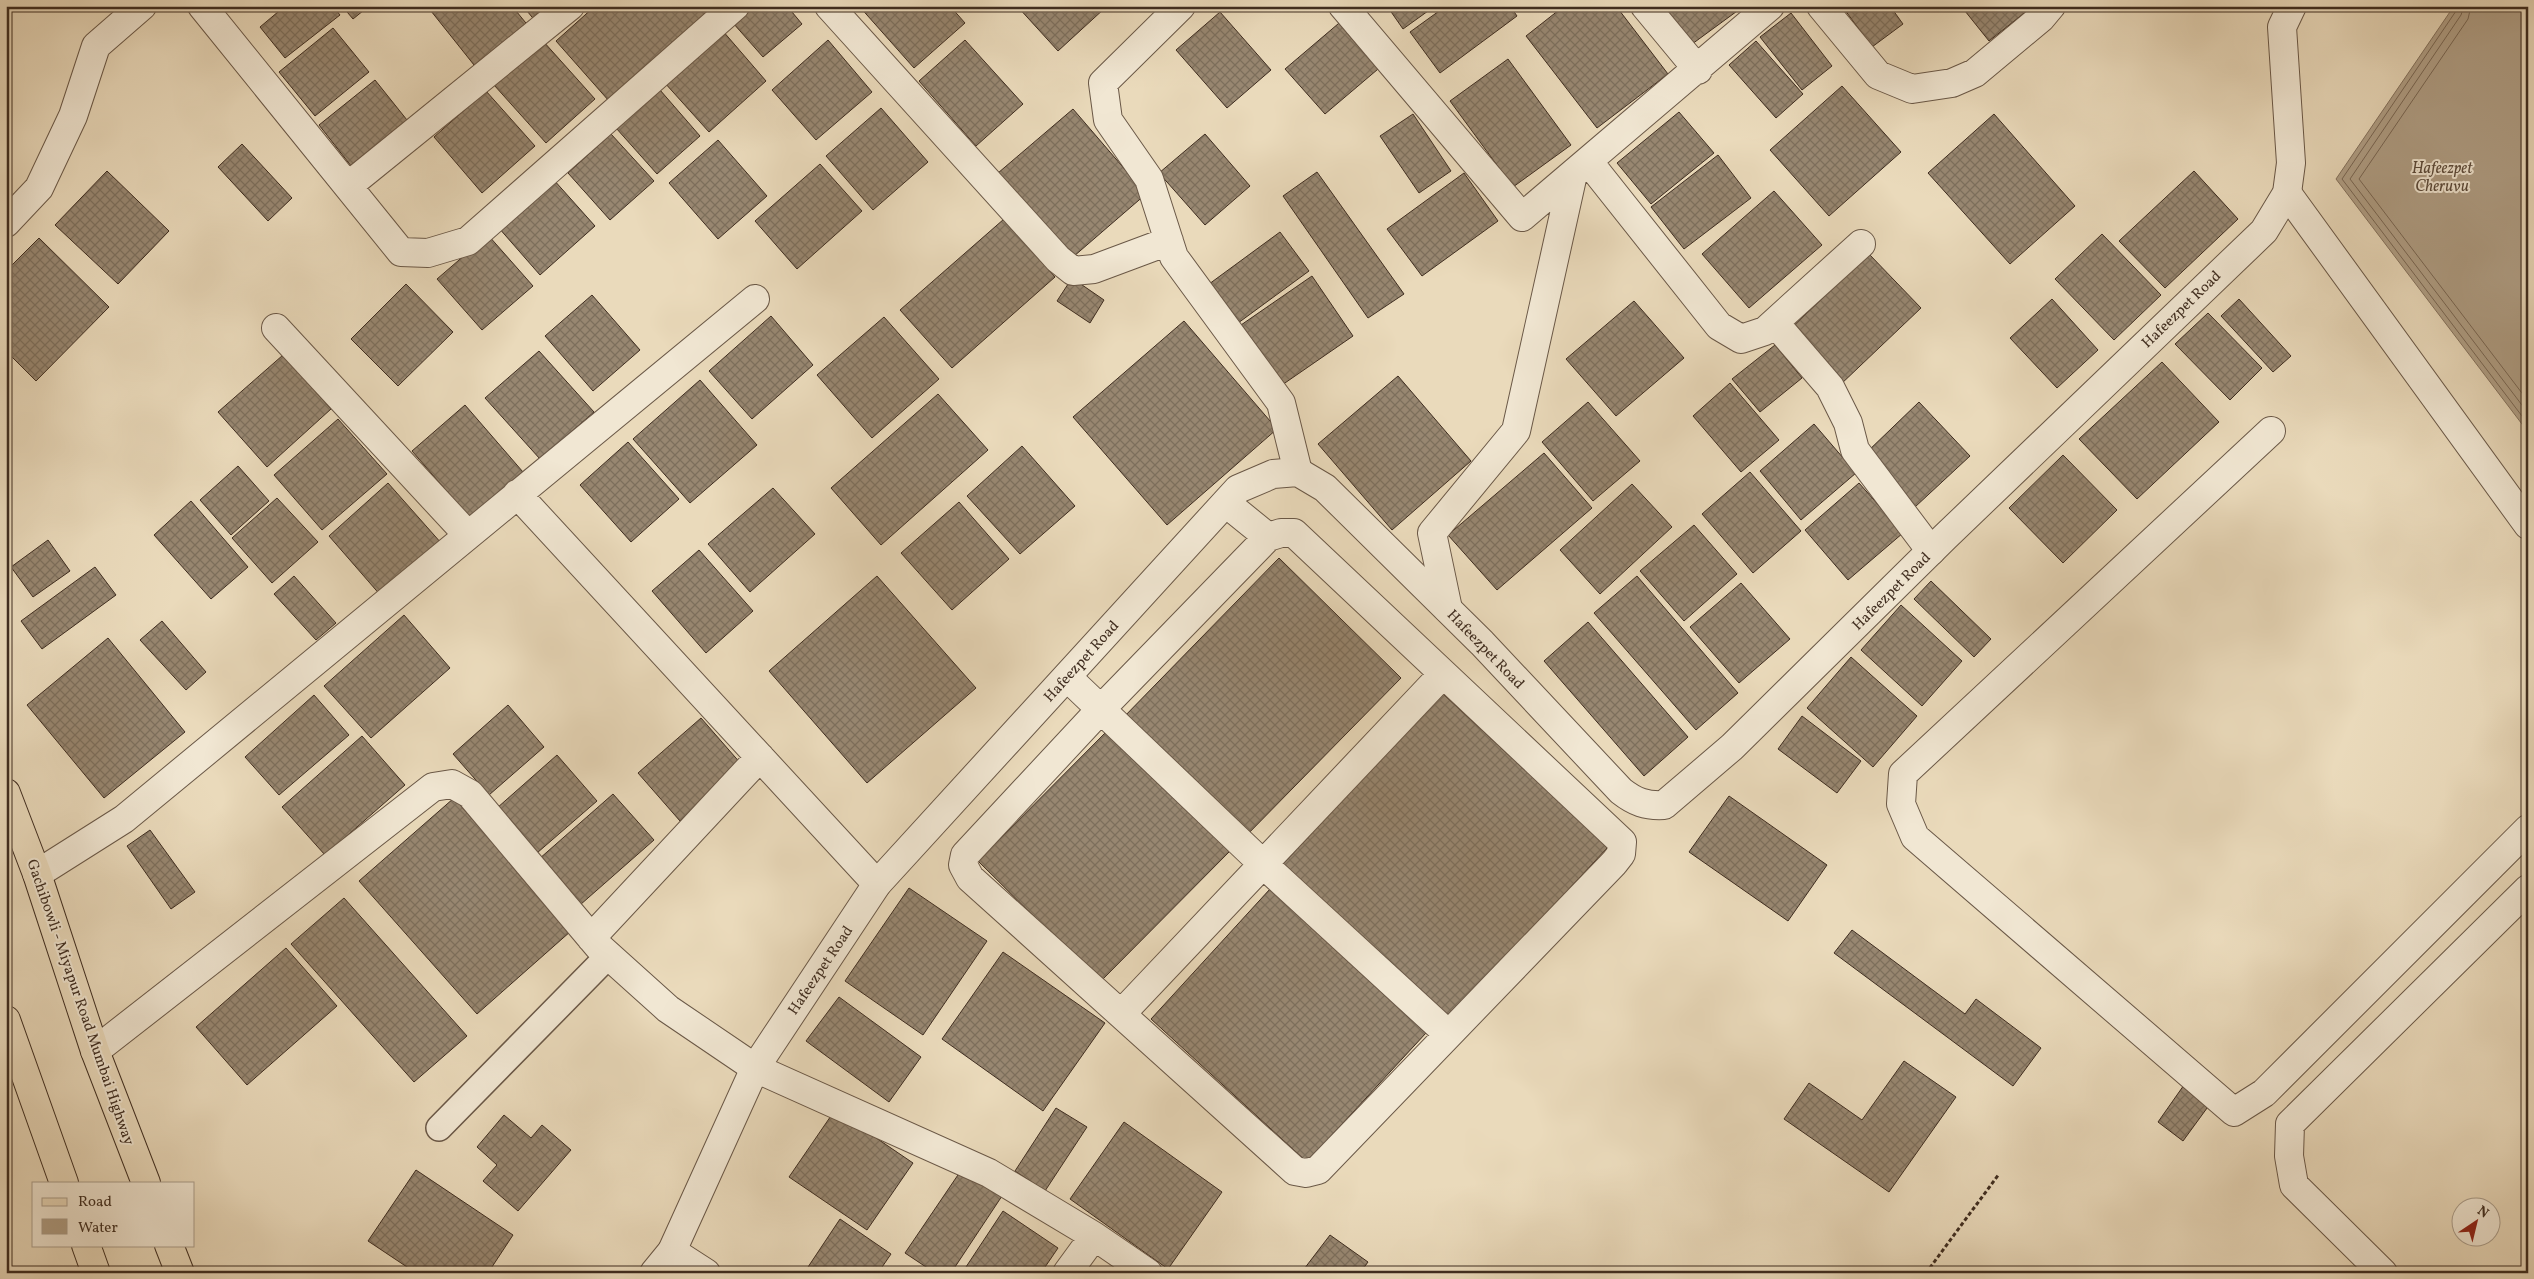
<svg xmlns="http://www.w3.org/2000/svg" width="2534" height="1279" font-family="Vollkorn,serif">
<defs>
<pattern id="building-cross-hatch" width="8" height="8" patternUnits="userSpaceOnUse" patternTransform="scale(1.25)"><rect width="8" height="8" fill="#988771"/><path d="M0 0l8 8M0 8l8-8" fill="none" stroke="#7d6f5c"/></pattern>
</defs>
<rect width="100%" height="100%" fill="#eadabb"/>
<filter id="stains"><feTurbulence type="fractalNoise" baseFrequency=".004" numOctaves="4"/><feColorMatrix values="0 0 0 0 .2 0 0 0 0 .09 0 0 0 0 .02 0 0 0 .5 -.17"/></filter>
<radialGradient id="worn" r=".72"><stop offset=".6" stop-color="#630" stop-opacity="0"/><stop offset="1" stop-color="#630" stop-opacity=".3"/></radialGradient>
<path fill="#b09f86" stroke="#83715d" d="M2454,6H2528V432L2336,179Z"/>
<g fill="none" stroke-linecap="round" stroke-linejoin="round">
<path stroke="#786653" stroke-width="1" d="M2457,6L2456,11L2342,179L2528,424
M2464,6L2461,15L2350,179L2528,413
M2471,6L2468,19L2359,179L2528,401"/>
</g>
<path fill="url(#building-cross-hatch)" stroke="#3f2d20" d="M285,6H333L340,15L285,58L260,27Z
M342,6H369L353,19Z
M427,6H512L530,28L478,70Z
M523,6H555L536,22Z
M595,6H718L609,101L556,41Z
M753,6H787L802,24L763,57L733,23Z
M859,6H950L965,23L914,68Z
M1017,6H1104L1105,8L1058,51Z
M1387,6H1435L1403,29Z
M1446,6H1510L1517,16L1440,73L1410,32Z
M1564,6H1616L1668,74L1597,128L1526,36Z
M1658,6H1744L1688,47Z
M1842,6H1890L1903,24L1872,47Z
M1961,6H2033L1989,41Z
M1220,12L1271,70L1227,108L1176,50Z
M1791,13L1832,66L1802,90L1760,37Z
M1345,18L1384,64L1325,114L1285,69Z
M333,28L369,72L315,116L279,72Z
M722,30L766,81L709,132L664,82Z
M828,40L872,92L816,140L772,90Z
M965,40L1023,104L976,146L919,81Z
M543,41L595,99L546,143L494,85Z
M1756,41L1803,94L1776,118L1729,65Z
M1508,59L1571,145L1513,187L1450,101Z
M375,80L411,125L355,171L319,125Z
M1842,86L1901,152L1829,216L1770,150Z
M660,90L700,136L657,174L616,128Z
M486,91L535,146L482,193L434,137Z
M881,108L928,162L873,210L826,156Z
M1073,109L1146,194L1073,257L998,173Z
M1679,112L1714,153L1651,204L1617,163Z
M1413,114L1451,171L1419,193L1380,136Z
M1994,114L2075,206L2010,264L1928,173Z
M611,134L654,181L610,220L568,173Z
M1205,134L1250,186L1205,225L1159,173Z
M718,140L767,196L718,239L669,183Z
M242,144L292,198L268,221L218,167Z
M1718,155L1751,198L1684,249L1651,207Z
M820,164L862,211L797,269L755,221Z
M107,171L169,231L118,284L55,225Z
M2194,171L2238,219L2165,288L2119,241Z
M1317,172L1404,294L1368,318L1283,196Z
M1464,173L1498,221L1422,276L1387,229Z
M553,179L595,226L540,275L498,227Z
M1774,191L1822,245L1749,308L1702,254Z
M1004,219L1055,277L952,368L900,310Z
M1280,232L1309,271L1234,326L1205,287Z
M2102,234L2161,295L2114,340L2055,279Z
M488,235L533,286L482,330L437,279Z
M39,238L109,307L36,381L6,351V271Z
M1869,254L1921,308L1839,386L1787,332Z
M1312,276L1353,336L1282,385L1241,325Z
M1072,278L1104,300L1090,323L1057,301Z
M406,284L453,332L398,386L351,339Z
M592,295L640,350L593,391L545,336Z
M2052,299L2098,350L2057,388L2010,338Z
M2239,299L2291,356L2273,372L2221,316Z
M1634,301L1684,358L1616,416L1566,359Z
M2208,313L2262,368L2230,400L2175,344Z
M771,316L813,365L752,419L709,371Z
M884,317L939,379L872,438L817,375Z
M1184,321L1277,429L1167,525L1073,417Z
M1775,345L1802,378L1760,412L1732,379Z
M539,351L594,412L540,459L485,398Z
M283,355L331,409L267,467L218,412Z
M2162,362L2219,422L2137,499L2079,439Z
M1398,376L1471,461L1392,530L1318,444Z
M700,380L757,445L690,503L633,439Z
M1730,383L1779,440L1741,472L1693,416Z
M938,394L988,450L881,545L831,488Z
M1588,402L1640,461L1593,501L1542,442Z
M1919,402L1970,456L1915,507L1866,453Z
M465,405L523,472L470,518L412,451Z
M338,419L387,474L322,530L274,475Z
M1814,424L1856,473L1801,520L1760,471Z
M628,442L679,499L631,542L580,485Z
M1022,446L1075,506L1020,554L967,496Z
M1544,453L1592,508L1497,590L1448,535Z
M2063,455L2117,510L2063,563L2009,508Z
M238,466L269,501L231,535L200,500Z
M1750,472L1801,531L1753,573L1702,514Z
M388,483L442,544L382,597L329,536Z
M1859,483L1903,533L1848,580L1805,530Z
M1632,484L1672,527L1600,594L1560,550Z
M773,488L815,534L750,592L708,544Z
M277,498L318,542L272,583L232,538Z
M191,501L248,567L211,599L154,535Z
M959,502L1009,559L952,610L901,553Z
M1694,525L1737,574L1684,621L1640,571Z
M48,540L70,571L33,597L11,567Z
M699,550L753,611L706,653L652,591Z
M1279,558L1401,678L1241,841L1119,722Z
M95,567L116,595L42,649L21,621Z
M294,576L336,623L316,640L274,594Z
M877,576L976,688L867,783L769,671Z
M1637,576L1738,693L1696,730L1594,613Z
M1931,581L1991,639L1974,657L1914,599Z
M1741,583L1790,639L1739,683L1690,627Z
M1901,605L1962,661L1922,706L1861,650Z
M404,615L450,668L371,738L324,686Z
M162,621L206,672L186,690L140,640Z
M1588,622L1688,737L1644,776L1544,661Z
M108,638L185,732L104,798L27,705Z
M1851,657L1917,716L1873,767L1807,708Z
M1442,693L1608,847L1449,1018L1283,864Z
M314,695L349,735L279,795L245,757Z
M508,705L544,747L489,795L453,754Z
M1802,716L1861,761L1837,793L1778,749Z
M701,718L742,765L680,821L638,773Z
M1110,728L1232,849L1100,982L978,861Z
M362,736L405,785L325,855L282,807Z
M557,755L597,801L537,853L497,808Z
M613,794L654,840L580,905L539,859Z
M1729,796L1827,865L1788,921L1689,852Z
M454,798L571,931L477,1014L359,881Z
M150,830L195,892L171,909L127,846Z
M909,888L987,941L923,1035L845,981Z
M1270,889L1426,1033L1307,1162L1151,1019Z
M344,898L467,1036L414,1082L291,944Z
M1852,930L1965,1014L1976,999L2041,1048L2013,1086L1834,953Z
M286,948L337,1006L247,1085L196,1027Z
M1003,952L1105,1023L1043,1111L942,1039Z
M839,997L921,1057L889,1102L806,1041Z
M1904,1061L1956,1097L1889,1192L1784,1119L1809,1083L1862,1120Z
M2184,1085L2210,1104L2183,1141L2158,1122Z
M1056,1108L1087,1127L1045,1191L1015,1171Z
M835,1110L913,1163L867,1230L789,1177Z
M504,1115L531,1138L542,1125L571,1150L518,1211L483,1181L497,1165L477,1147Z
M1124,1122L1222,1192L1168,1269L1070,1199Z
M962,1169L1002,1196L951,1273H935L905,1253Z
M416,1170L513,1235L488,1273H416L368,1241Z
M1003,1211L1058,1248L1041,1273H962Z
M840,1219L891,1254L878,1273H804Z
M1330,1235L1368,1262L1360,1273H1301Z"/>
<g fill="none" stroke-linecap="round" stroke-linejoin="round">
<defs>
<path id="service" d="M439,1128L609,955"/>
<path id="minor" d="M202,6L401,252L428,253L468,241L735,6
M829,6L1058,259L1073,271L1094,269L1169,241
M1181,6L1103,83L1108,120L1149,179L1174,257L1281,403L1298,472
M1343,6L1522,217L1770,6
M1645,6L1698,70
M1821,6L1878,75L1912,89L1952,83L1975,73L2041,18L2051,6
M1588,161L1719,326L1741,339L1765,331L1861,244
M348,186L570,6
M2287,193L2528,525
M6,223L39,188L73,116L96,46L142,6
M1775,323L1830,387L1848,423L1855,450L1931,551
M276,328L467,534
M2271,431L1903,774L1901,804L1915,837L2234,1112L2264,1093L2528,829
M517,494L877,884
M1226,503L1268,537
M1281,533H1294L1622,842L1621,854L1614,863L1318,1170L1306,1173L1295,1171L970,878L963,865L965,855L1101,709L1268,537Z
M1448,609L1432,533L1516,431L1573,174
M1067,677L1264,865L1448,1034
M37,874L124,819L755,299
M591,938L760,757
M1122,1013L1443,674
M95,1051L433,787L452,784L470,794L598,946L668,1009L755,1068L989,1173L1094,1236L1148,1273
M672,1251L706,1273
M1067,1273L1094,1236
M2383,1273L2294,1185L2289,1156L2290,1124L2528,889"/>
<path id="tertiary" d="M654,1273L672,1251L755,1068L877,884L1238,489L1273,474L1298,472L1325,488L1482,643L1621,791C1635,802 1646,806 1664,805L1732,747L1945,537L2264,231L2287,193L2291,163L2282,27L2292,6"/>
<path id="primary" d="M6,793L37,874L95,1051L146,1183
M6,1020L64,1183
M86,1245L96,1273
M169,1245L180,1273"/>
</defs>
<use href="#service" stroke="#6a5847" stroke-width="28"/>
<use href="#minor" stroke="#6a5847" stroke-width="30"/>
<use href="#tertiary" stroke="#6a5847" stroke-width="30"/>
<use href="#primary" stroke="#3f2d20" stroke-width="30"/>
<path stroke="#3f2d20" stroke-width="3" stroke-dasharray="4 2.5" stroke-linecap="butt" d="M1926,1273L1999,1174"/>
<use href="#service" stroke="#f1e7d3" stroke-width="25"/>
<use href="#minor" stroke="#f1e7d3" stroke-width="28"/>
<use href="#tertiary" stroke="#f1e7d3" stroke-width="28"/>
<use href="#primary" stroke="#eadabb" stroke-width="28"/>
</g>
<g text-anchor="middle" stroke-width="4" stroke-linejoin="round" paint-order="stroke">
<g font-size="15" fill="#3f2d20" stroke="#f1e7d3">
<text transform="translate(2181 309) rotate(-44)" y="5">Hafeezpet Road</text>
<text transform="translate(1891 591) rotate(-45)" y="5">Hafeezpet Road</text>
<text transform="translate(1486 649) rotate(46)" y="5">Hafeezpet Road</text>
<text transform="translate(1081 661) rotate(-48)" y="5">Hafeezpet Road</text>
<text transform="translate(820 970) rotate(-56)" y="5">Hafeezpet Road</text>
<text transform="translate(81 1002) rotate(71)" y="5">Gachibowli - Miyapur Road Mumbai Highway</text>
</g>
<g font-size="16" font-style="italic" fill="#5b4a3a" stroke="#f1e7d3">
<text x="2442" y="173">Hafeezpet<tspan x="2442" dy="18">Cheruvu</tspan></text>
</g>
</g>
<rect width="2534" height="1279" fill="none" stroke="#eadabb" stroke-width="25"/>
<rect x="8" y="8" width="2519" height="1264" fill="none" stroke="#3f2d20" stroke-width="2.5"/>
<rect x="12" y="12" width="2509" height="1254" fill="none" stroke="#3f2d20"/>
<rect x="32" y="1182" width="162" height="65" fill="#f1e7d3" stroke="#aa9d8b"/>
<rect x="42" y="1198" width="25" height="8" fill="#eadabb" stroke="#aa9d8b"/>
<text x="78" y="1206" font-size="15" fill="#3f2d20">Road</text>
<rect x="42" y="1219" width="25" height="15" fill="#b09f86" stroke="#aa9d8b"/>
<text x="78" y="1232" font-size="15" fill="#3f2d20">Water</text>
<g transform="translate(2476 1222) rotate(35)"><circle r="24" fill="#f1e7d3" stroke="#aa9d8b"/>
<path d="M0-4L9 19L0 12L-9 19Z" fill="#8f2418"/>
<text y="-8" font-size="14" font-weight="bold" text-anchor="middle" fill="#3f2d20">N</text>
</g>
<rect width="100%" height="100%" filter="url(#stains)"/>
<rect width="100%" height="100%" fill="url(#worn)"/>
</svg>
